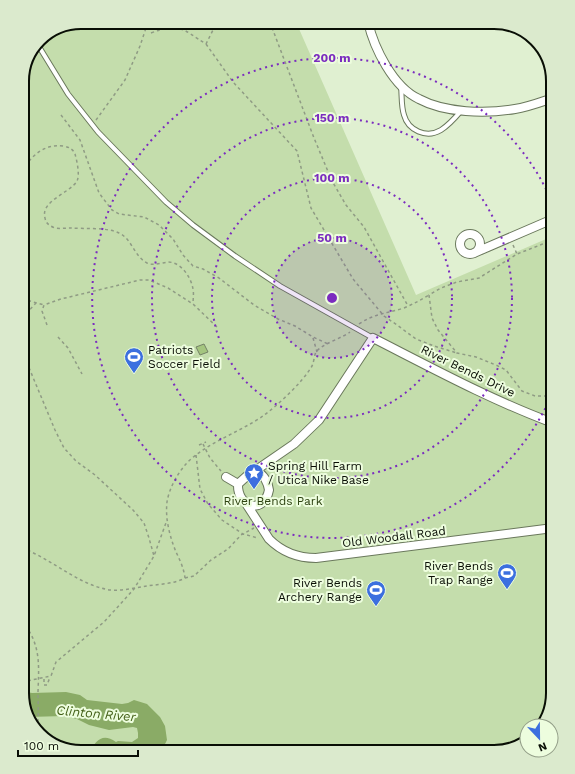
<svg xmlns="http://www.w3.org/2000/svg" width="575" height="774" font-family="'Work Sans',sans-serif">
<rect width="100%" height="100%" fill="#e0f0d1"/>
<path fill="#c4ddac" d="M81,22H296L416,295L553,236V694L545,722L542,726H527V741L524,744L495,752H77L51,744L30,723L22,693V77L42,37Z"/>
<path fill="#8aab66" d="M22,691L32,693L66,692L80,695L87,700L122,704L128,703L134,700L147,704L160,717L165,726L167,740L161,752H89C96,741 102,732 116,742L118,741L132,742L138,738V733L137,728L133,727L109,730L89,725L77,719L64,716L28,717Z"/>
<path fill="#a4c57f" stroke="#738165" d="M204,344L208,352L200,355L196,347Z"/>
<g fill="none" stroke-linecap="round" stroke-linejoin="round">
<defs>
<path id="service" d="M38,45L68,94L98,132L166,202L193,225L235,256L280,286L373,338
M401,86C402,95 401,106 404,115C408,130 426,139 441,130C449,125 455,118 461,111"/>
<path id="minor" d="M368,22C374,48 393,87 419,99C445,113 486,114 515,109C528,107 541,102 553,98
M460 244a10 10 0 1 1 20 0a10 10 0 1 1-20 0Z
M474,253L553,219
M257,472C264,474 268,483 269,490C264,515 237,508 238,484L248,475Z
M252,473L294,444L319,420L373,338C432,368 491,400 553,423
M226,477L238,484
M247,505L269,539C282,552 298,558 316,558L553,528"/>
</defs>
<use href="#service" stroke="#6a785c" stroke-width="6"/>
<use href="#minor" stroke="#6a785c" stroke-width="10"/>
<path stroke="#8f9b84" stroke-width="1.5" stroke-dasharray="3 3" stroke-linecap="butt" d="M272,22L271,25L314,138L332,181L346,205L364,227L408,306
M151,33C180,22 182,29 206,44L217,22
M206,44L233,82L297,151L311,208L353,279L384,316L397,325L416,339L434,346L457,353
M61,115L80,140L99,193L112,210L119,214L144,217L159,225L173,239L183,255L193,266L203,269L219,278L254,305L278,319L295,326L313,337L328,344
M96,120L125,80L140,46L148,22
M22,171C32,155 44,144 63,146C69,147 73,149 75,154C77,161 80,175 77,181C70,193 40,201 45,218C46,224 50,226 55,228C60,229 65,228 70,228C84,229 107,227 119,233C132,239 134,256 147,263C153,266 161,263 168,262C181,262 191,277 193,289C194,294 193,299 193,304
M513,245L517,254
M22,301H30L44,305
M22,318L36,303
M359,324C373,314 388,313 404,308C413,304 421,300 429,295
M47,325L42,311L44,305L61,299L140,280H149L168,288L193,304L219,329
M58,337L68,348L82,374
M313,338L317,352
M22,351L55,430L64,448L76,461L95,475L133,510L144,523L149,538L154,556
M553,396H535L522,391L506,370L496,365L476,357L457,353L438,330L432,318L429,295L441,288L457,282L479,278L517,254L553,240
M22,419L25,415L27,385L22,370
M203,444L210,458L221,471
M199,445L206,442
M196,455L200,489L208,504L222,520L243,534L258,538
M22,548C52,559 78,585 110,590C122,591 135,588 147,586C160,584 174,584 185,578C184,569 180,560 176,552C170,537 165,519 167,502C169,489 177,474 186,464C204,444 240,432 263,416C278,405 302,383 312,366C314,362 314,356 316,352C322,344 342,338 350,332
M185,578L194,576L211,560L228,549L241,535L254,528
M22,621C41,644 39,664 38,692C38,705 39,718 37,730
M22,678L27,681
M44,679V685H47L50,677
M22,682L51,676L56,662L104,622L134,589L154,556L167,520"/>
<use href="#service" stroke="#fff" stroke-width="4"/>
<use href="#minor" stroke="#fff" stroke-width="8"/>
</g>
<circle cx="332" cy="298" r="60" fill="#7b2cbf" fill-opacity=".12"/>
<g fill="none" stroke="#7b2cbf" stroke-width="2" stroke-dasharray="2 4">
<circle cx="332" cy="298" r="60"/>
<circle cx="332" cy="298" r="120"/>
<circle cx="332" cy="298" r="180"/>
<path d="M553 392A240 240 0 1 1 553 204"/>
</g>
<defs>
<symbol id="stadium-pin" viewBox="-11 -11 22 30"><path d="M0 17L-7.5 6A9.5 9.5 0 1 1 7.5 6Z" fill="#3c6fdf" stroke="#edfdde"/><path d="M0-5a6.5 5 0 1 0 0 10a6.5 5 0 1 0 0-10ZM-3.5-1.8h7v3.6h-7Z" fill="#fff"/></symbol>
<symbol id="sight-pin" viewBox="-11 -11 22 30"><path d="M0 17L-7.5 6A9.5 9.5 0 1 1 7.5 6Z" fill="#3c6fdf" stroke="#edfdde"/><path d="M0-6L1.8-2.2L6-1.7L2.9 1.2L3.7 5.4L0 3.3L-3.7 5.4L-2.9 1.2L-6-1.7L-1.8-2.2Z" fill="#fff"/></symbol>
</defs>
<g fill-rule="evenodd">
<use href="#stadium-pin" x="123" y="346" width="22" height="30"/>
<use href="#sight-pin" x="243" y="462" width="22" height="30"/>
<use href="#stadium-pin" x="496" y="562" width="22" height="30"/>
<use href="#stadium-pin" x="365" y="579" width="22" height="30"/>
</g>
<g text-anchor="middle" stroke-width="4" stroke-linejoin="round" paint-order="stroke">
<g font-size="12" fill="#090e05" stroke="#edfdde" text-anchor="start">
<text x="148" y="354">Patriots<tspan x="148" dy="14">Soccer Field</tspan></text>
<text x="268" y="470">Spring Hill Farm<tspan x="268" dy="14">/ Utica Nike Base</tspan></text>
<text x="493" y="570" text-anchor="end">River Bends<tspan x="493" dy="14">Trap Range</tspan></text>
<text x="362" y="587" text-anchor="end">River Bends<tspan x="362" dy="14">Archery Range</tspan></text>
</g>
<g font-size="12" fill="#090e05" stroke="#edfdde">
<text transform="translate(468 371) rotate(26)" y="4">River Bends Drive</text>
<text transform="translate(394 537) rotate(-7)" y="4">Old Woodall Road</text>
</g>
<g font-size="12" fill="#2d4210" stroke="#edfdde">
<text x="273" y="505">River Bends Park</text>
</g>
<g font-size="13" font-style="italic" fill="#425f16" stroke="#edfdde">
<text transform="translate(96 713) rotate(5)" y="5">Clinton River</text>
</g>
</g>
<path d="M0 0H575V774H0ZM81 29H494A52 52 0 0 1 546 81V693A52 52 0 0 1 494 745H81A52 52 0 0 1 29 693V81A52 52 0 0 1 81 29Z" fill="#dbeacd" fill-rule="evenodd"/>
<path fill="none" stroke="#090e05" stroke-width="2" d="M81 29H494A52 52 0 0 1 546 81V693A52 52 0 0 1 494 745H81A52 52 0 0 1 29 693V81A52 52 0 0 1 81 29Z"/>
<circle cx="332" cy="298" r="6" fill="#7b2cbf" stroke="#edfdde" stroke-width="2"/>
<g font-size="12" text-anchor="middle" font-weight="bold" fill="#7b2cbf" stroke="#edfdde" stroke-width="4" stroke-linejoin="round" paint-order="stroke">
<text x="332" y="62">200 m</text>
<text x="332" y="122">150 m</text>
<text x="332" y="182">100 m</text>
<text x="332" y="242">50 m</text>
</g>
<g transform="translate(539 738) rotate(158)"><circle r="19" fill="#edfdde" stroke="#929d87"/>
<path d="M0-3L7 15L0 10L-7 15Z" fill="#3c6fdf"/>
<text y="-6" font-size="11" font-weight="bold" text-anchor="middle" fill="#090e05">N</text>
</g>
<path d="M18 750v6h120v-6" fill="none" stroke="#090e05" stroke-width="2"/>
<text x="24" y="750" font-size="12" fill="#090e05" stroke="#edfdde" stroke-width="3" paint-order="stroke">100 m</text>
</svg>
